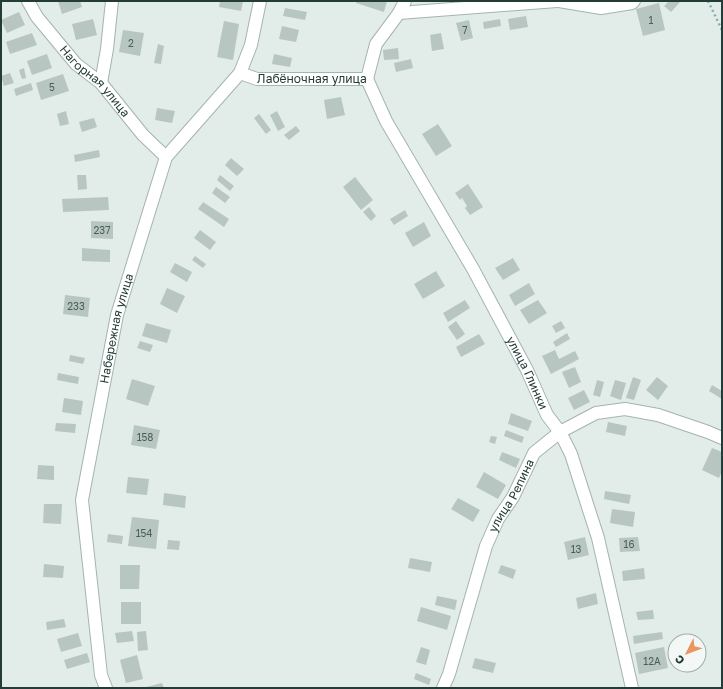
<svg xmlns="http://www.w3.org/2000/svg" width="723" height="689" font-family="'Golos Text',sans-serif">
<rect width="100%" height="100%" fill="#e2ece9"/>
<path fill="#b8c6c2" d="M58,1H80L82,7L62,14Z
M220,1H243L241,11L219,7Z
M357,1H387L384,12L356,3Z
M669,1H681L671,12L664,6Z
M659,3L665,30L643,36L636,9Z
M285,8L307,12L305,20L283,16Z
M19,12L25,25L7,33L1,20Z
M526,16L528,27L510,30L508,19Z
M93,19L97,35L76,40L72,24Z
M500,19L501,26L484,29L483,22Z
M469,20L473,38L461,41L456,23Z
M224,21L239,24L233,60L217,57Z
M282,26L299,30L296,42L279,39Z
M123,30L144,33L140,56L119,52Z
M32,33L37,45L10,54L6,42Z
M441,33L444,49L432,51L430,35Z
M158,44L164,46L161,64L154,63Z
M398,48L399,59L384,60L383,50Z
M47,54L52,68L32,75L27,61Z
M274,54L292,58L290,67L272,64Z
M411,59L413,68L396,72L394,63Z
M24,68L26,78L22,79L19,70Z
M10,73L14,83L4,86L1,76Z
M63,74L69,91L41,100L36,83Z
M31,83L33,90L16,96L14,89Z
M341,97L345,115L327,119L324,100Z
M157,108L175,111L172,123L155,120Z
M66,111L69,124L60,126L57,114Z
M277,111L285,127L278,131L270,115Z
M259,114L271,130L266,134L254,118Z
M94,118L97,127L82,132L79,122Z
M438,124L452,146L436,156L422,134Z
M296,126L300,131L289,140L284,135Z
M99,150L100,157L75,162L74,155Z
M231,158L244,169L237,176L225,165Z
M77,175H86L87,189L78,190Z
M220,175L234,186L230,191L217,180Z
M355,177L373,200L361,210L343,187Z
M468,184L483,207L470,215L465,208L467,206L462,198L460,200L455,193Z
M216,187L230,197L225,203L212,193Z
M108,197L109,210L63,212L62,199Z
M203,202L229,219L224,227L198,209Z
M369,207L376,216L371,221L363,212Z
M405,210L408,216L394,225L390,219Z
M91,221L113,222V239L91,238Z
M424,222L431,236L413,247L405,233Z
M200,230L216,242L210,250L194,238Z
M82,248L110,250V262L82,261Z
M195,256L206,264L203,268L192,260Z
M513,258L520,270L503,280L495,268Z
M175,263L192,272L187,282L170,272Z
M436,271L445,286L423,299L414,284Z
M529,283L535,294L515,306L509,295Z
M167,288L185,296L177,313L160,304Z
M65,295L90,298L88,317L63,314Z
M465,300L470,308L448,322L443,313Z
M538,300L547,313L529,324L520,310Z
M456,321L465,334L457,340L448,327Z
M561,321L565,328L556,333L552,326Z
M146,323L171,330L167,343L142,336Z
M567,333L570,339L556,347L553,342Z
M479,334L485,344L461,357L456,347Z
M140,341L153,345L150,352L137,348Z
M555,350L559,359L575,351L579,359L551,374L542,356Z
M70,355L85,358L83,364L69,361Z
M575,367L581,382L569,388L562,372Z
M58,373L79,377L78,384L57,380Z
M633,377L641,380L634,400L626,398Z
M657,377L668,386L658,400L646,390Z
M132,379L155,386L148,406L126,399Z
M597,380L604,382L600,397L593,395Z
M615,380L626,383L621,400L610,396Z
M712,385L722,391V399L709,391Z
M584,390L590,402L574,410L568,398Z
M64,398L83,401L81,415L62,412Z
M511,413L532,421L528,431L508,424Z
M608,422L627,426L625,436L606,432Z
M56,423L76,424L75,433L55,431Z
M134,425L160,430L156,449L131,445Z
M506,430L524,437L522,443L504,436Z
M491,436L497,437L495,444L489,442Z
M712,448L722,452V471L719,478L702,470Z
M502,452L520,459L516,468L499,460Z
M38,465L54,466V480L37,479Z
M484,472L506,485L498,499L476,487Z
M128,477L149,479L147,495L126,493Z
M605,491L631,495L629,504L604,499Z
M164,493L186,496L185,508L163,505Z
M458,498L480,510L473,522L451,509Z
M44,504H62L61,524L43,523Z
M612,509L635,512L633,527L610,523Z
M132,517L159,520L156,549L128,546Z
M108,534L123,536L122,544L107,542Z
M585,537L589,555L568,560L564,542Z
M638,537L640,551L620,552L619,538Z
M168,540L180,541L179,550L167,549Z
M410,558L432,562L430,572L408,568Z
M44,564L64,566L63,578L43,577Z
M120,565H140L139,589H120Z
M501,565L516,570L513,579L498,573Z
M644,568L645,579L623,581L622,571Z
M596,593L598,604L578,609L576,598Z
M437,596L457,600L455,610L435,605Z
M121,602H141V624H121Z
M421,607L451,616L447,630L417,621Z
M653,610L654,619L638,620L636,612Z
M64,619L66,627L47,630L46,622Z
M132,631L134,641L117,643L115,633Z
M146,631L148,650L138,651L137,632Z
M662,632L663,639L634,644L633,636Z
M78,633L82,646L61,652L57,639Z
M421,647L430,650L426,665L416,662Z
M664,647L668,668L639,674L635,653Z
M87,653L90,662L67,669L64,660Z
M137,655L143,679L126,683L120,660Z
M475,658L496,663L493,673L472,668Z
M416,673L431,679L429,685L414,679Z
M162,683L164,688H146V687Z"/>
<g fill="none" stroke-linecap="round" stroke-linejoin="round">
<defs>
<g id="street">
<path id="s1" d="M28,1L37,17L76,64L101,83L143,135L166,157"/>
<path d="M559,1L601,8L632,3L634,1"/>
<path d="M399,13L405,1"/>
<path id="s2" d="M240,73L257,79H367L376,44L399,13L557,1"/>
<path id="s3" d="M367,79L386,121L473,269L527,370L547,415L560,432L571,454L598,538L632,688"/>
<path d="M101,83L107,49L112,1"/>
<path id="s4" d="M106,688L101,675L82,500L117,315L166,157L240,73L251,45L260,1"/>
<path id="s5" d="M443,688L449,674L486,546L498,519L513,497L534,453L560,432L596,413L625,409L658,415L708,432L722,438"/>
</g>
</defs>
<use href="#street" stroke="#a5b4b0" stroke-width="14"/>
<path stroke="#84ada6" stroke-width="2.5" stroke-dasharray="2 3" stroke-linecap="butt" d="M708,1L722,30"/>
<use href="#street" stroke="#fff" stroke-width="12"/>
</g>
<g text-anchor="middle" stroke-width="4" stroke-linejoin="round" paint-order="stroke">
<g font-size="10" fill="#485e5a">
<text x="651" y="24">1</text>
<text x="465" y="34">7</text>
<text x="131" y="47">2</text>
<text x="52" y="91">5</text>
<text x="102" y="234">237</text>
<text x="76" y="310">233</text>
<text x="145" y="441">158</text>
<text x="144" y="537">154</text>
<text x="629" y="548">16</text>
<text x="576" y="553">13</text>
<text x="652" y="665">12А</text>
</g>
<g font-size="12" fill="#233c38" stroke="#f3f8f6">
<text dy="4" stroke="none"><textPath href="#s2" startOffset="73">Лабёночная улица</textPath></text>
<text dy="4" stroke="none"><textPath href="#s1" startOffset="105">Нагорная улица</textPath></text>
<text dy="4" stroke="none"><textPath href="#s4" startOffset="365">Набережная улица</textPath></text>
<text dy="4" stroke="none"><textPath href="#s3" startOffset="335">улица Глинки</textPath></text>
<text dy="4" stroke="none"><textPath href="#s5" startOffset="205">улица Репина</textPath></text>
</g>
</g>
<rect width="723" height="689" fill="none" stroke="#233c38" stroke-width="4"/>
<g transform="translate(687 653) rotate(228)"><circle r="19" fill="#f3f8f6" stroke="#a0adaa"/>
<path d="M0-3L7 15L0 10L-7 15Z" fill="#eb9561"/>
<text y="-6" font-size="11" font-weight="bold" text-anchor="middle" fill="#233c38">С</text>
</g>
</svg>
